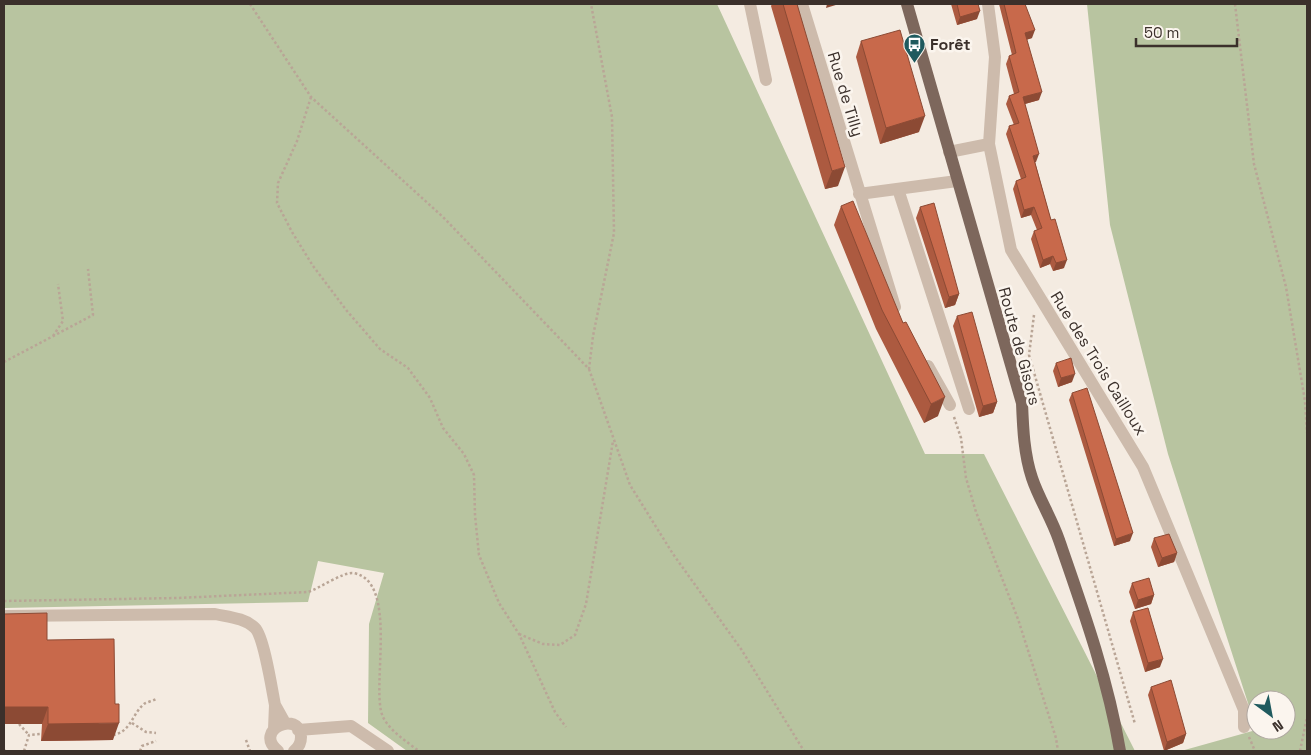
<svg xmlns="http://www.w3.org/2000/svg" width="1311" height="755" font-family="'Space Grotesk',sans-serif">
<rect width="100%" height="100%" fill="#f4ebe1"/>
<path fill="#b8c4a0" d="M4,4H717L925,454H984L1135,751H407L368,723L369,624L384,573L318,561L308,602L4,608Z
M1087,4H1307V751H1181L1256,730H1286V700H1256V728L1168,454L1110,225Z"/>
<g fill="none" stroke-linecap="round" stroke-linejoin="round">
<path stroke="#b9a596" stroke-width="2.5" stroke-dasharray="2.5 2.5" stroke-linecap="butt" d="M250,4L311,97L443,217L589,369L593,336L614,233L612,117L591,4
M1235,4L1254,164L1286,287L1305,401L1307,433
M311,97L297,141L278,183L277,203L292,232L313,266L347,311L380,349L408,368L430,398L443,428L464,454L474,475L475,515L479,555L499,603L519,634L555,712L566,727
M1034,315L1029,355L1135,724
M53,336L63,321L58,284
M4,362L93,315L88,269
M589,369L630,485L673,554L741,649L804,751
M954,417L961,438L966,478L976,512L1018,619L1056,738L1058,751
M4,601L177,598L308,592C320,588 343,572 353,573C400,580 370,690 383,717C390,731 407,742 419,751
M519,634L543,644L560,645L575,635L586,604L613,441
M132,723L146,732L156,733
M19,724L29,735
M113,735C131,732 132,714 144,704C147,702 152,701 156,699
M1249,737L1255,751
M246,740L250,751
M4,750L5,751
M24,751L29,735L41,734
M140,751L142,746L156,741
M1300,751L1307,717"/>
<path stroke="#cdbbac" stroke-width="12" d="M750,4L766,80
M802,4L895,307
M988,4L995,57L989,144L1011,250L1143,467L1244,710V727
M949,152L989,144
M898,189L969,409
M859,194L957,181
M928,366L950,405
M4,616L215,614C229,617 245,618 255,628C264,637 272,690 275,705
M274,729L275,705L285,723
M298,730L351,726L388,751
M278,751C252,730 300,709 301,737C301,744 298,748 294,751"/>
<path stroke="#7d675c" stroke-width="12" d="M907,4L1022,403C1023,428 1024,454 1032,478C1039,499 1052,519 1059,540C1083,609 1108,679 1120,751"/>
</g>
<path fill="#ac5a40" d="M772,4H797L838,186L825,189L771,6Z
M951,4H978L977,19L957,25Z
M999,4H1025L1032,38L1026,40L1039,100L1025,104L1036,162H1035L1064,268L1053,271L1050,264L1040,268L1031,239L1034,231L1037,230L1031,215L1021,218L1013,189L1016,181L1021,179L1006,134L1009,126L1014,125L1006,104L1009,96L1014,94L1006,64L1009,56L1012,55Z
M861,41L919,132L880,144L856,57Z
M841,206L903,323L938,416L924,423L876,329L834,225Z
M920,207L959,294L955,305L945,308L916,218Z
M957,316L997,402L993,413L979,417L953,326Z
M1056,363L1072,382L1058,387L1053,371Z
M1072,393L1130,541L1114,546L1069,400Z
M1154,538L1177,553L1174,562L1158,567L1151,547Z
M1132,583L1154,595L1151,604L1135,609L1129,592Z
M1133,612L1160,667L1145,672L1130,621Z
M4,614L113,740L41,741L42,724H4Z
M1151,687L1186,734L1183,743L1164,751L1148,695Z"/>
<path fill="#8c4a34" d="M827,4H839L826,8Z
M980,11L977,19L957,25L960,17Z
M1035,30L1032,38L1022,41L1025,33Z
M1042,92L1039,100L1021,105L1023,97Z
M925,116L919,132L880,144L886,128Z
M1039,154L1036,162L1030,164L1033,156Z
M845,167L838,186L825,189L832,171Z
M1034,207L1031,215L1021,218L1024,210Z
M1053,256L1050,264L1040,268L1043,260Z
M1067,260L1064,268L1053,271L1056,263Z
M959,294L955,305L945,308L949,297Z
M1075,374L1072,382L1058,387L1061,378Z
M945,397L938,416L924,423L931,404Z
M997,402L993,413L979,417L983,406Z
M1133,533L1130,541L1114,546L1116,539Z
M1177,553L1174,562L1158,567L1162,558Z
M1154,595L1151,604L1135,609L1138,600Z
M1163,659L1160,667L1145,672L1148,663Z
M4,707H48L42,724H4Z
M119,723L113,740L41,741L48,724Z
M1186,734L1183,743L1164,751L1167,742Z"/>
<path fill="#c8694b" stroke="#8c4a34" d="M783,4H797L845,167L832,171Z
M957,4H978L980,11L960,17Z
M1004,4H1025L1035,30L1025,33L1042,92L1023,97L1039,154L1033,156L1051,220L1055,219L1067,260L1056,263L1053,256L1043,260L1034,231L1042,228L1034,207L1024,210L1016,181L1026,177L1009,126L1019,123L1009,96L1019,92L1009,56L1016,53Z
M900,30L925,116L886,128L861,41Z
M853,201L903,323L906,322L945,397L931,404L882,310L841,206Z
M934,203L959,294L949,297L920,207Z
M972,312L997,402L983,406L957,316Z
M1071,358L1075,374L1061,378L1056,363Z
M1087,388L1133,533L1116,539L1072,393Z
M1169,534L1177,553L1162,558L1154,538Z
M1149,578L1154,595L1138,600L1132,583Z
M1148,608L1163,659L1148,663L1133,612Z
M47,613V640L114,639L115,704H119V723L48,724V707H4V614Z
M1171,680L1186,734L1167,742L1151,687Z"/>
<defs>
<symbol id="bus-pin" viewBox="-11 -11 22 30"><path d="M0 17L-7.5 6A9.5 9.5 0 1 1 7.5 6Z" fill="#1f5a5e" stroke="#fbf5ee"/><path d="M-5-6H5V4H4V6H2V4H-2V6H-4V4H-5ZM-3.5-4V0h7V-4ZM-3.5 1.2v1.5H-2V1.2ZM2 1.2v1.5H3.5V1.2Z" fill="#fff"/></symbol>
</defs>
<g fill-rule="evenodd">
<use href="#bus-pin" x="902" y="32" width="25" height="34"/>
</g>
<g text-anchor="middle" stroke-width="5" stroke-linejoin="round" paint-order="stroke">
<g font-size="16" font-weight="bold" fill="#3b302b" stroke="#fbf5ee" text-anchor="start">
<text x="930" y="50">Forêt</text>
</g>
<g font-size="16" fill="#3b302b" stroke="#fbf5ee">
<text transform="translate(846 94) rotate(73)" y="6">Rue de Tilly</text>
<text transform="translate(1020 346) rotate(75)" y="6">Route de Gisors</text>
<text transform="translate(1099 363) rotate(58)" y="6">Rue des Trois Cailloux</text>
</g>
</g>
<rect width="1311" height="755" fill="none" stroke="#3b302b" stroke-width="10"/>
<g transform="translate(1271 715) rotate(148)"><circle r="24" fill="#fbf5ee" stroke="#aea6a0"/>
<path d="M0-4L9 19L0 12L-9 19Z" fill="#1f5a5e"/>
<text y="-8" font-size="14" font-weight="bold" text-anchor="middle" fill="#3b302b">N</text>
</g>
<path d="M1136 38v8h101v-8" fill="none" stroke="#3b302b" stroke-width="2.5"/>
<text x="1144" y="38" font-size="15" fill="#3b302b" stroke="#fbf5ee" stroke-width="4" paint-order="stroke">50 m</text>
</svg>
